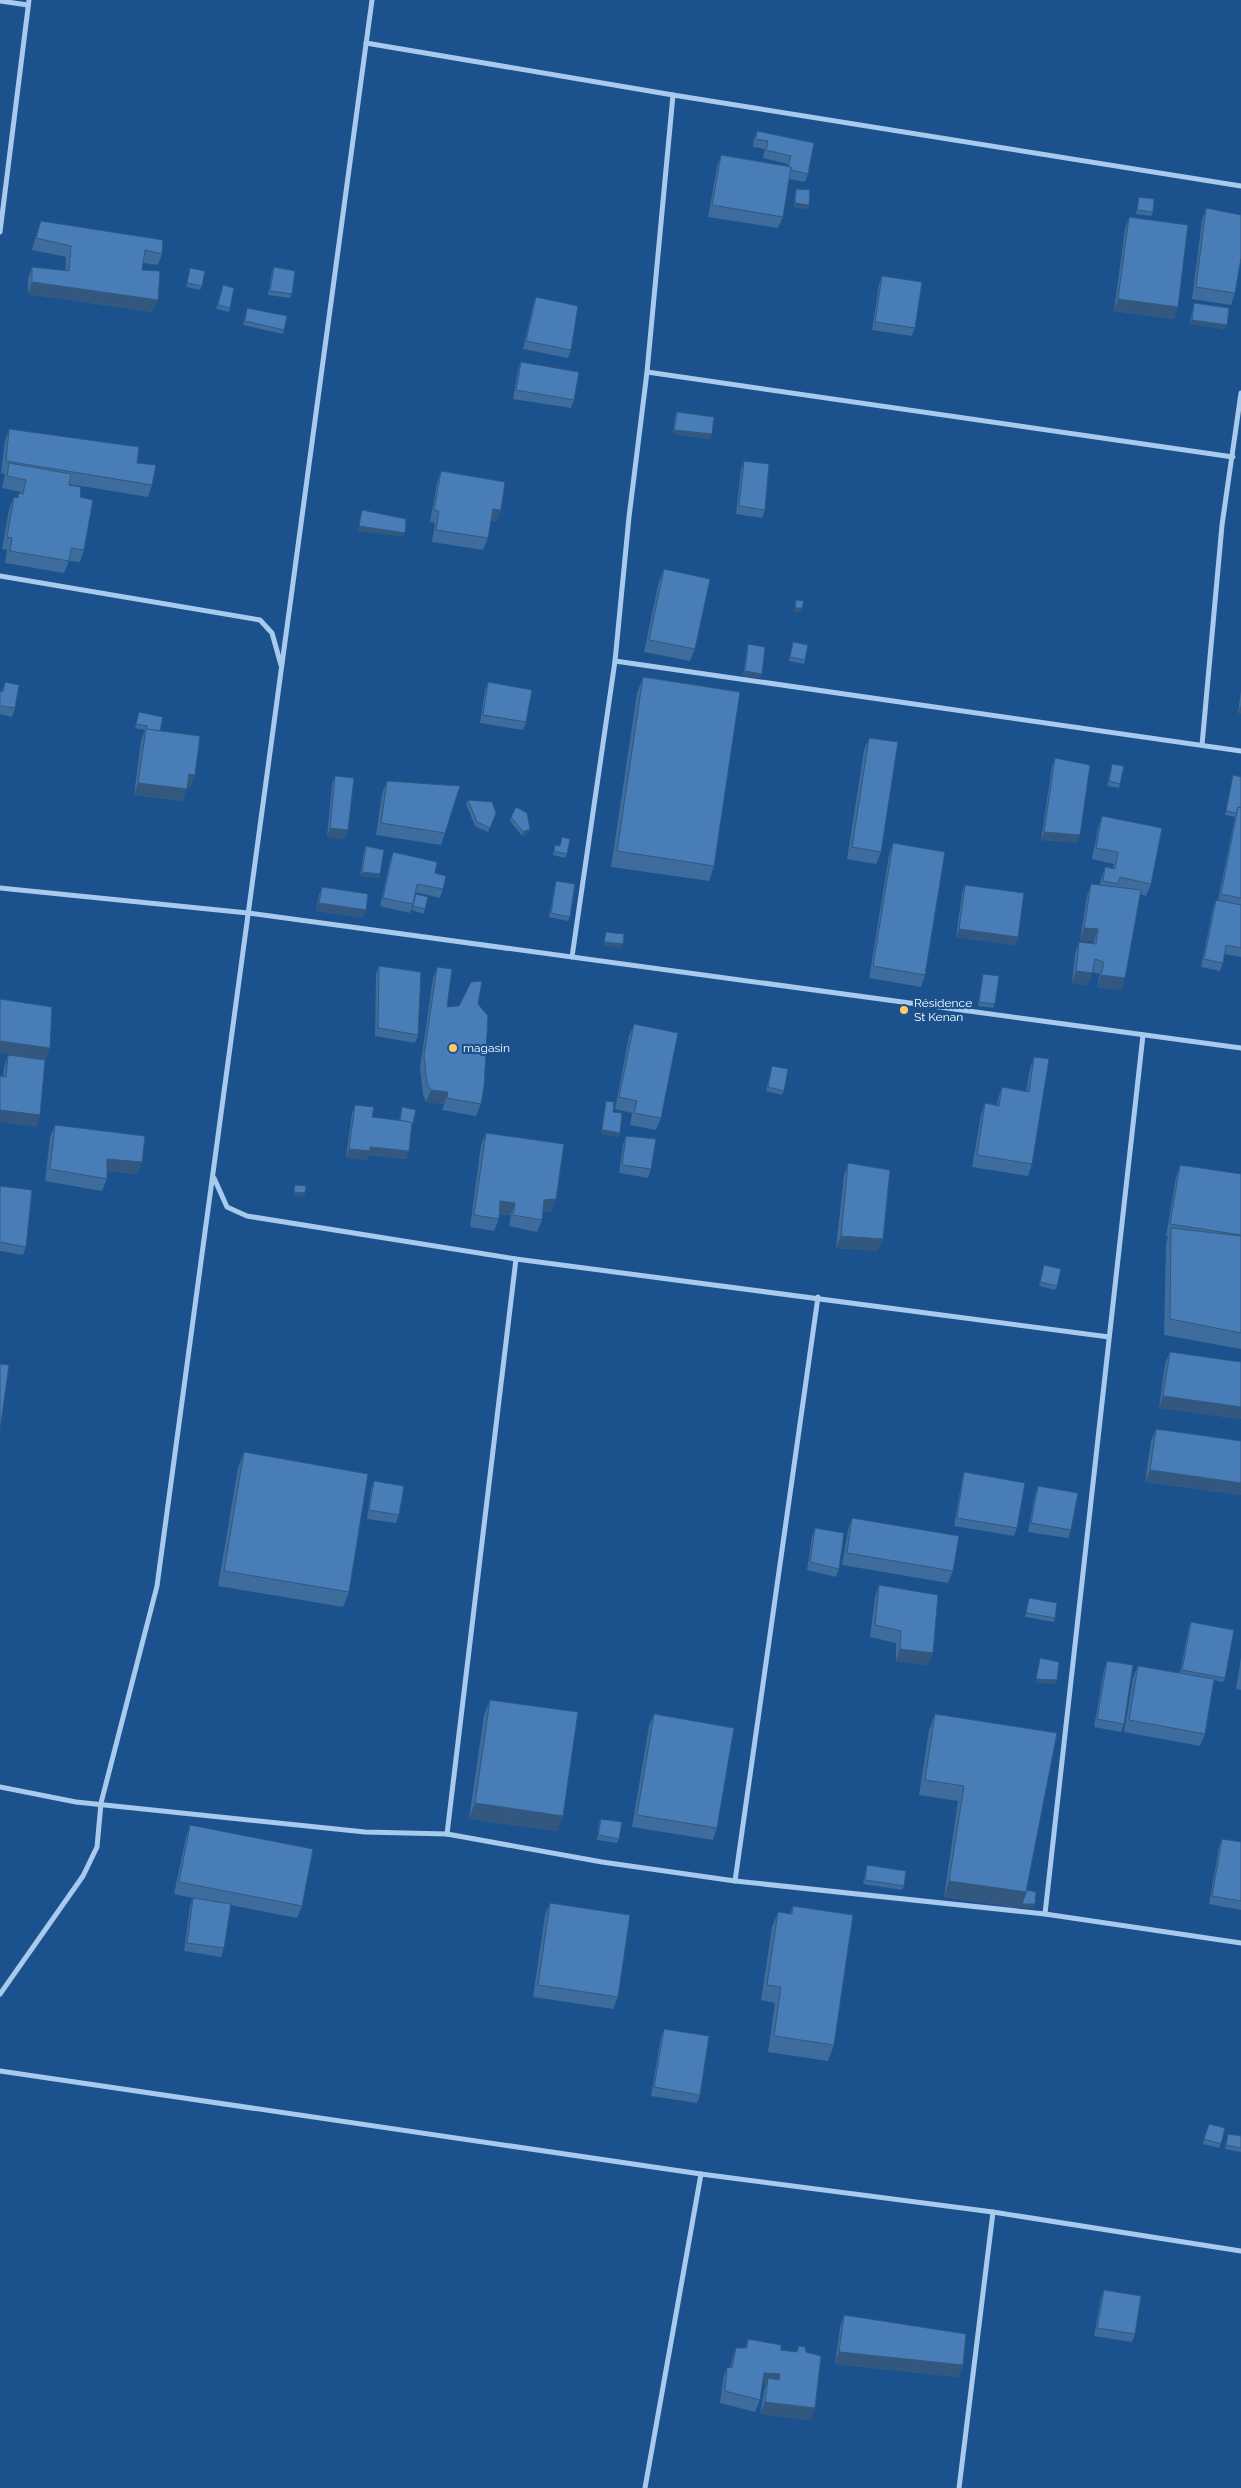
<svg xmlns="http://www.w3.org/2000/svg" width="1241" height="2488" font-family="Raleway,sans-serif">
	<rect width="100%" height="100%" fill="#1b518d"/>
	<g fill="none" stroke-linecap="round" stroke-linejoin="round">
		<!-- minor -->
		<g stroke="#a7caed" stroke-width="5">
			<polyline points="0,1 28,5"/>
			<polyline points="366,43 673,95 1241,186"/>
			<polyline points="0,232 29,0"/>
			<polyline points="647,372 1233,457"/>
			<polyline points="0,576 260,620 272,633 281,665"/>
			<polyline points="615,661 1241,751"/>
			<polyline points="1202,745 1222,525 1241,393"/>
			<polyline points="0,888 248,913 1241,1048"/>
			<polyline points="572,957 615,661 629,517 647,372 673,95"/>
			<polyline points="214,1178 227,1207 247,1216 516,1259 1109,1337"/>
			<polyline points="0,1787 76,1802 365,1832 447,1834 602,1862 735,1881 1045,1914 1241,1943"/>
			<polyline points="447,1834 516,1259"/>
			<polyline points="735,1881 818,1297"/>
			<polyline points="1045,1914 1143,1035"/>
			<polyline points="0,1994 83,1876 97,1847 101,1803 157,1586 372,0"/>
			<polyline points="0,2071 701,2174 993,2212 1241,2251"/>
			<polyline points="645,2488 701,2174"/>
			<polyline points="959,2488 993,2212"/>
		</g>
	</g>
	<!-- wall -->
	<g fill="#3e6c9d">
		<polygon points="757,131 814,143 808,174 805,182 789,179 783,217 778,228 708,217 717,167 721,155 787,167 788,164 763,158 765,149 753,147 754,139"/>
		<polygon points="796,189 809,205 808,209 794,207 795,193"/>
		<polygon points="1139,197 1153,212 1151,216 1136,214"/>
		<polygon points="1206,208 1235,293 1231,305 1192,299 1202,220"/>
		<polygon points="1129,217 1174,319 1114,311 1125,229"/>
		<polygon points="41,221 162,254 158,265 143,263 142,270 153,312 28,294 28,279 32,267 65,271 66,257 32,250 37,232"/>
		<polygon points="274,267 292,294 290,298 268,295 272,271"/>
		<polygon points="190,268 202,286 200,290 186,287"/>
		<polygon points="882,276 915,328 912,336 872,330 879,284"/>
		<polygon points="223,285 230,308 229,312 216,309"/>
		<polygon points="536,297 571,350 568,358 523,349 533,305"/>
		<polygon points="1194,303 1225,329 1190,324 1193,307"/>
		<polygon points="247,308 284,330 283,334 243,325"/>
		<polygon points="521,362 574,400 571,408 513,399 518,370"/>
		<polygon points="677,412 710,439 673,434 675,416"/>
		<polygon points="9,429 137,463 152,485 148,497 69,484 69,485 80,497 84,550 80,562 69,561 64,573 5,563 7,550 2,549 9,509 14,497 17,498 19,493 21,493 21,492 2,488 5,474 1,473 5,441"/>
		<polygon points="744,461 765,510 762,518 736,514 741,469"/>
		<polygon points="441,471 501,510 496,522 491,521 488,538 483,550 432,542 435,523 430,522 437,483"/>
		<polygon points="664,569 695,649 690,661 644,652 659,581"/>
		<polygon points="793,642 805,660 804,664 789,661"/>
		<polygon points="748,644 762,674 760,678 743,676 747,648"/>
		<polygon points="643,677 714,866 709,881 611,867 637,693"/>
		<polygon points="5,682 15,708 12,717 0,714 0,691 2,691"/>
		<polygon points="488,682 526,722 523,730 480,723 485,690"/>
		<polygon points="1241,691 1241,714 1238,713"/>
		<polygon points="139,712 160,731 191,787 187,786 183,801 134,795 141,741 145,730 135,728"/>
		<polygon points="869,738 881,852 876,864 847,859 864,750"/>
		<polygon points="1055,758 1077,843 1041,840 1052,766"/>
		<polygon points="1112,764 1120,784 1119,788 1107,786"/>
		<polygon points="1233,775 1241,777 1241,957 1225,954 1223,963 1220,971 1201,967 1213,908 1216,900 1218,900 1235,817 1225,815"/>
		<polygon points="335,776 345,839 327,836 332,784"/>
		<polygon points="387,781 445,833 441,845 376,835 382,793"/>
		<polygon points="468,800 496,813 488,832 475,826 466,804"/>
		<polygon points="1102,816 1151,884 1146,896 1140,894 1121,990 1097,987 1100,974 1092,972 1088,985 1072,983 1075,954 1079,942 1093,944 1094,941 1080,940 1087,896 1091,884 1100,885 1101,879 1105,867 1113,868 1114,864 1092,859 1098,828"/>
		<polygon points="511,817 530,829 529,833 522,836 510,821"/>
		<polygon points="562,837 567,854 565,858 553,855 555,845 560,846"/>
		<polygon points="893,843 925,975 921,987 869,978 889,855"/>
		<polygon points="366,846 379,878 360,876 364,850"/>
		<polygon points="393,852 435,873 443,889 440,898 415,892 413,904 410,913 380,906 390,861"/>
		<polygon points="556,881 570,917 568,921 549,917 555,885"/>
		<polygon points="965,885 1018,937 1015,945 956,937 962,893"/>
		<polygon points="322,887 366,910 363,918 316,911 319,895"/>
		<polygon points="416,894 425,909 423,914 412,910"/>
		<polygon points="379,966 418,1035 415,1043 375,1036 376,974"/>
		<polygon points="437,967 447,1007 478,1004 481,1104 476,1116 442,1110 444,1104 426,1102 423,1095 420,1068 433,978"/>
		<polygon points="983,974 995,1004 993,1008 978,1006 982,978"/>
		<polygon points="0,999 46,1060 45,1060 40,1115 36,1127 3,1076 4,1067 8,1055 37,1059 0,1053"/>
		<polygon points="634,1024 661,1118 656,1130 630,1125 632,1113 615,1109 629,1036"/>
		<polygon points="1034,1057 1032,1164 1028,1176 972,1167 981,1115 985,1103 997,1105 998,1099 1002,1087 1026,1091 1030,1069"/>
		<polygon points="772,1066 784,1091 782,1095 766,1091"/>
		<polygon points="606,1101 613,1112 620,1133 618,1137 601,1134 605,1105"/>
		<polygon points="355,1105 372,1117 399,1121 402,1107 413,1123 411,1127 409,1151 406,1159 368,1155 367,1160 346,1157 352,1113"/>
		<polygon points="55,1125 138,1174 107,1171 107,1179 102,1191 45,1181 50,1137"/>
		<polygon points="486,1133 552,1211 543,1212 542,1220 537,1232 509,1226 511,1215 499,1214 499,1219 494,1231 470,1227 481,1145"/>
		<polygon points="626,1136 651,1169 648,1178 619,1173 623,1144"/>
		<polygon points="848,1163 878,1251 836,1248 844,1175"/>
		<polygon points="1180,1165 1241,1174 1241,1349 1164,1335 1166,1244 1168,1237 1166,1236 1176,1177"/>
		<polygon points="0,1186 26,1247 23,1255 0,1251"/>
		<polygon points="1044,1265 1057,1286 1055,1290 1039,1286"/>
		<polygon points="1170,1352 1241,1362 1241,1419 1159,1408 1165,1364"/>
		<polygon points="1156,1429 1241,1441 1241,1495 1145,1482 1151,1441"/>
		<polygon points="244,1452 349,1592 343,1607 218,1586 238,1468"/>
		<polygon points="964,1472 1017,1528 1014,1536 954,1526 962,1480"/>
		<polygon points="374,1481 399,1515 396,1523 367,1519 371,1489"/>
		<polygon points="1038,1486 1071,1530 1068,1538 1028,1532 1035,1494"/>
		<polygon points="852,1518 953,1571 948,1583 842,1565 848,1530"/>
		<polygon points="815,1528 839,1569 836,1577 807,1570 812,1536"/>
		<polygon points="879,1585 933,1653 928,1665 896,1661 896,1643 870,1637 875,1597"/>
		<polygon points="1029,1598 1055,1618 1054,1622 1025,1617"/>
		<polygon points="1191,1622 1225,1678 1223,1682 1214,1680 1205,1734 1200,1746 1124,1732 1133,1678 1138,1666 1180,1673 1189,1626"/>
		<polygon points="1241,1657 1241,1690 1236,1689"/>
		<polygon points="1107,1661 1124,1724 1121,1732 1094,1727 1104,1669"/>
		<polygon points="490,1700 563,1816 557,1831 469,1819 484,1715"/>
		<polygon points="654,1714 717,1828 713,1840 632,1827 649,1726"/>
		<polygon points="935,1714 1035,1904 1033,1908 1021,1908 944,1897 958,1801 919,1795 929,1730"/>
		<polygon points="601,1819 619,1839 617,1843 597,1840 599,1823"/>
		<polygon points="190,1825 302,1906 297,1918 230,1905 224,1948 221,1957 184,1951 190,1906 193,1898 174,1894 186,1837"/>
		<polygon points="1222,1839 1241,1842 1241,1910 1209,1904 1219,1847"/>
		<polygon points="867,1865 904,1886 902,1890 863,1884"/>
		<polygon points="550,1903 618,1997 613,2009 533,1997 545,1915"/>
		<polygon points="793,1906 834,2045 828,2061 768,2052 775,2003 761,2000 772,1927 778,1912 790,1914"/>
		<polygon points="664,2029 700,2095 697,2103 651,2096 661,2037"/>
		<polygon points="1207,2129 1221,2144 1219,2148 1203,2144"/>
		<polygon points="1228,2134 1241,2136 1241,2152 1225,2149"/>
		<polygon points="1104,2290 1135,2334 1132,2342 1094,2336 1101,2298"/>
		<polygon points="844,2315 963,2365 958,2377 835,2364 840,2327"/>
		<polygon points="748,2339 781,2350 796,2352 799,2346 815,2408 810,2420 760,2414 764,2390 766,2385 762,2385 760,2400 755,2412 720,2403 723,2379 727,2367 730,2368 732,2360 736,2348 745,2348"/>
	</g>
	<!-- shaded-wall -->
	<g fill="#325880">
		<polygon points="795,203 809,205 808,209 794,207"/>
		<polygon points="32,282 158,300 153,312 28,294"/>
		<polygon points="1118,299 1178,307 1174,319 1114,311"/>
		<polygon points="1192,320 1227,325 1225,329 1190,324"/>
		<polygon points="674,430 712,434 710,439 673,434"/>
		<polygon points="493,509 501,510 496,522 488,521"/>
		<polygon points="359,526 405,533 403,537 357,531"/>
		<polygon points="795,608 802,608 801,612 793,612"/>
		<polygon points="745,671 762,674 760,678 743,676"/>
		<polygon points="1241,705 1241,714 1238,713"/>
		<polygon points="189,774 195,775 191,787 185,786"/>
		<polygon points="138,783 187,789 183,801 134,795"/>
		<polygon points="330,828 348,830 345,839 327,836"/>
		<polygon points="530,829 529,833 522,836 523,832"/>
		<polygon points="1044,832 1080,835 1077,843 1041,840"/>
		<polygon points="362,872 380,874 379,878 360,876"/>
		<polygon points="319,903 366,910 363,918 316,911"/>
		<polygon points="1084,928 1098,929 1094,941 1080,940"/>
		<polygon points="959,929 1018,937 1015,945 956,937"/>
		<polygon points="604,942 623,944 621,948 603,946"/>
		<polygon points="1076,971 1092,973 1088,985 1072,983"/>
		<polygon points="1101,975 1125,978 1121,990 1097,987"/>
		<polygon points="0,1041 50,1048 46,1060 0,1053"/>
		<polygon points="431,1090 448,1092 444,1104 426,1102"/>
		<polygon points="0,1110 40,1115 36,1127 0,1122"/>
		<polygon points="602,1130 620,1133 618,1137 601,1134"/>
		<polygon points="370,1147 409,1151 406,1159 368,1155 367,1160 346,1157 349,1149"/>
		<polygon points="107,1159 142,1162 138,1174 103,1171"/>
		<polygon points="294,1192 305,1193 304,1197 293,1196"/>
		<polygon points="556,1199 552,1211 540,1212 544,1200"/>
		<polygon points="500,1201 515,1203 511,1215 496,1213"/>
		<polygon points="841,1236 883,1239 878,1251 836,1248"/>
		<polygon points="1163,1396 1241,1407 1241,1419 1159,1408"/>
		<polygon points="1150,1470 1241,1483 1241,1495 1145,1482"/>
		<polygon points="900,1649 933,1653 928,1665 896,1661"/>
		<polygon points="1036,1679 1057,1680 1055,1684 1034,1683"/>
		<polygon points="475,1803 563,1816 557,1831 469,1819"/>
		<polygon points="949,1881 1026,1892 1035,1904 1033,1908 1021,1908 944,1897"/>
		<polygon points="839,2352 963,2365 958,2377 835,2364"/>
		<polygon points="764,2373 780,2374 776,2386 768,2378 766,2385 759,2385"/>
		<polygon points="765,2402 815,2408 810,2420 760,2414"/>
	</g>
	<!-- building -->
	<g fill="#487db7" stroke="#325880">
		<polygon points="757,131 814,143 808,174 791,170 791,167 788,167 791,156 766,150 768,141 756,139"/>
		<polygon points="721,155 791,167 783,217 712,205"/>
		<polygon points="796,189 810,190 809,205 795,203"/>
		<polygon points="1139,197 1154,199 1153,212 1137,210"/>
		<polygon points="1206,208 1241,215 1241,258 1235,293 1196,287"/>
		<polygon points="1129,217 1188,225 1178,307 1118,299"/>
		<polygon points="41,221 163,240 162,254 145,250 142,270 160,271 158,300 32,282 32,267 69,271 71,246 36,238"/>
		<polygon points="274,267 295,271 292,294 270,291"/>
		<polygon points="190,268 205,271 202,286 187,283"/>
		<polygon points="882,276 922,282 915,328 875,322"/>
		<polygon points="223,285 234,288 230,308 218,305"/>
		<polygon points="536,297 578,306 571,350 526,341"/>
		<polygon points="1194,303 1229,308 1227,325 1192,320"/>
		<polygon points="247,308 287,316 284,330 245,321"/>
		<polygon points="521,362 579,372 574,400 516,390"/>
		<polygon points="677,412 714,417 712,434 674,430"/>
		<polygon points="9,429 139,447 137,463 156,465 152,485 6,461"/>
		<polygon points="744,461 769,464 765,510 739,506"/>
		<polygon points="9,463 71,474 69,485 81,487 80,497 93,500 84,550 71,548 69,561 10,551 12,538 7,537 14,497 18,498 19,493 23,494 26,480 7,476"/>
		<polygon points="441,471 505,482 501,510 493,509 488,538 436,530 439,511 434,510"/>
		<polygon points="362,510 406,519 405,533 359,526"/>
		<polygon points="664,569 710,579 695,649 649,640"/>
		<polygon points="796,600 804,601 802,608 795,608"/>
		<polygon points="793,642 808,645 805,660 790,657"/>
		<polygon points="748,644 765,647 762,674 745,671"/>
		<polygon points="643,677 740,692 714,866 617,851"/>
		<polygon points="5,682 19,685 15,708 0,706 0,691 3,692"/>
		<polygon points="488,682 532,690 526,722 483,715"/>
		<polygon points="139,712 163,717 160,731 146,729 147,726 136,724"/>
		<polygon points="146,729 200,736 195,775 189,774 187,789 138,783"/>
		<polygon points="869,738 898,742 881,852 852,847"/>
		<polygon points="1055,758 1090,765 1080,835 1044,832"/>
		<polygon points="1112,764 1124,766 1120,784 1109,781"/>
		<polygon points="1233,775 1241,777 1241,808 1238,807 1236,813 1226,811"/>
		<polygon points="335,776 354,778 348,830 330,828"/>
		<polygon points="387,781 460,786 445,833 381,823"/>
		<polygon points="468,800 492,802 496,813 490,828 477,822"/>
		<polygon points="516,807 527,813 530,829 523,832 511,817"/>
		<polygon points="1238,807 1241,808 1241,898 1221,894"/>
		<polygon points="1102,816 1162,828 1151,884 1120,877 1118,884 1103,881 1105,867 1115,869 1118,852 1096,848"/>
		<polygon points="562,837 570,839 567,854 554,851 555,845 560,846"/>
		<polygon points="893,843 945,852 925,975 873,966"/>
		<polygon points="366,846 384,850 380,874 362,872"/>
		<polygon points="393,852 437,862 435,873 446,876 443,889 417,884 413,904 383,898"/>
		<polygon points="556,881 575,884 570,917 551,913"/>
		<polygon points="1091,884 1141,890 1125,978 1101,975 1104,962 1095,959 1092,973 1076,971 1079,942 1096,944 1098,929 1084,928"/>
		<polygon points="965,885 1024,893 1018,937 959,929"/>
		<polygon points="322,887 368,894 366,910 319,903"/>
		<polygon points="416,894 428,897 425,909 413,906"/>
		<polygon points="1216,900 1241,905 1241,948 1226,945 1223,963 1204,959"/>
		<polygon points="606,932 624,934 623,944 604,942"/>
		<polygon points="379,966 421,972 418,1035 378,1028"/>
		<polygon points="437,967 452,969 447,1007 459,1006 471,982 482,981 478,1004 488,1016 484,1087 481,1104 447,1098 448,1092 431,1090 427,1083 424,1056"/>
		<polygon points="983,974 999,976 995,1004 979,1002"/>
		<polygon points="0,999 52,1007 50,1048 0,1041"/>
		<polygon points="634,1024 678,1033 661,1118 634,1113 637,1101 619,1097"/>
		<polygon points="8,1055 45,1060 40,1115 0,1110 0,1076 6,1077"/>
		<polygon points="1034,1057 1049,1059 1032,1164 977,1155 985,1103 999,1106 1002,1087 1029,1092"/>
		<polygon points="772,1066 788,1069 784,1091 768,1087"/>
		<polygon points="606,1101 614,1102 613,1112 622,1113 620,1133 602,1130"/>
		<polygon points="355,1105 374,1107 372,1117 412,1122 409,1151 370,1147 370,1151 349,1149"/>
		<polygon points="402,1107 416,1110 413,1123 400,1120"/>
		<polygon points="55,1125 145,1136 142,1162 107,1159 107,1179 50,1169"/>
		<polygon points="486,1133 564,1144 556,1199 544,1200 542,1220 513,1215 515,1203 500,1201 499,1219 474,1215"/>
		<polygon points="626,1136 656,1139 651,1169 622,1165"/>
		<polygon points="848,1163 890,1170 883,1239 841,1236"/>
		<polygon points="1180,1165 1241,1174 1241,1235 1170,1224"/>
		<polygon points="295,1185 306,1186 305,1193 294,1192"/>
		<polygon points="0,1186 32,1190 26,1247 0,1242"/>
		<polygon points="1171,1228 1241,1236 1241,1333 1170,1319"/>
		<polygon points="1044,1265 1061,1269 1057,1286 1040,1282"/>
		<polygon points="1170,1352 1241,1362 1241,1407 1163,1396"/>
		<polygon points="0,1364 9,1365 0,1430"/>
		<polygon points="1156,1429 1241,1441 1241,1483 1150,1470"/>
		<polygon points="244,1452 368,1474 349,1592 224,1571"/>
		<polygon points="964,1472 1025,1483 1017,1528 957,1518"/>
		<polygon points="374,1481 404,1486 399,1515 369,1510"/>
		<polygon points="1038,1486 1078,1493 1071,1530 1031,1523"/>
		<polygon points="852,1518 959,1536 953,1571 847,1553"/>
		<polygon points="815,1528 844,1533 839,1569 810,1562"/>
		<polygon points="879,1585 938,1595 933,1653 900,1649 901,1631 875,1625"/>
		<polygon points="1029,1598 1057,1603 1055,1618 1026,1613"/>
		<polygon points="1191,1622 1234,1630 1225,1678 1182,1670"/>
		<polygon points="1040,1658 1059,1662 1057,1680 1036,1679"/>
		<polygon points="1107,1661 1133,1665 1124,1724 1097,1719"/>
		<polygon points="1138,1666 1214,1679 1205,1734 1129,1720"/>
		<polygon points="490,1700 578,1712 563,1816 475,1803"/>
		<polygon points="654,1714 734,1728 717,1828 637,1815"/>
		<polygon points="935,1714 1057,1733 1026,1892 949,1881 964,1786 925,1780"/>
		<polygon points="601,1819 622,1822 619,1839 598,1835"/>
		<polygon points="190,1825 313,1849 302,1906 179,1882"/>
		<polygon points="1222,1839 1241,1842 1241,1901 1212,1896"/>
		<polygon points="867,1865 906,1871 904,1886 865,1880"/>
		<polygon points="1027,1890 1036,1892 1035,1904 1022,1904"/>
		<polygon points="193,1898 231,1904 224,1948 187,1943"/>
		<polygon points="550,1903 630,1915 618,1997 538,1985"/>
		<polygon points="793,1906 853,1915 834,2045 774,2036 781,1987 767,1985 778,1912 792,1914"/>
		<polygon points="664,2029 709,2036 700,2095 654,2087"/>
		<polygon points="1209,2124 1225,2128 1221,2144 1204,2139"/>
		<polygon points="1228,2134 1241,2136 1241,2148 1226,2145"/>
		<polygon points="1104,2290 1141,2296 1135,2334 1097,2328"/>
		<polygon points="844,2315 966,2334 963,2365 839,2352"/>
		<polygon points="748,2339 781,2345 781,2350 797,2352 799,2346 805,2347 806,2352 821,2356 815,2408 765,2402 768,2378 779,2380 780,2374 764,2373 760,2400 725,2391 727,2367 732,2368 736,2348 747,2348"/>
	</g>
	<!-- markers -->
	<g fill="#ffcc64" stroke="#1b518d" stroke-width="2">
		<circle cx="904" cy="1010" r="5"/>
		<circle cx="453" cy="1048" r="5"/>
	</g>
	<g text-anchor="middle" stroke-width="4.5" stroke-linejoin="round" paint-order="stroke">
		<!-- poi labels -->
		<g font-size="12" fill="#fff" stroke="#1b518d" text-anchor="start">
			<text x="914" y="1007">Résidence<tspan x="914" dy="14">St Kenan</tspan></text>
			<text x="463" y="1052">magasin</text>
		</g>
	</g>
</svg>
